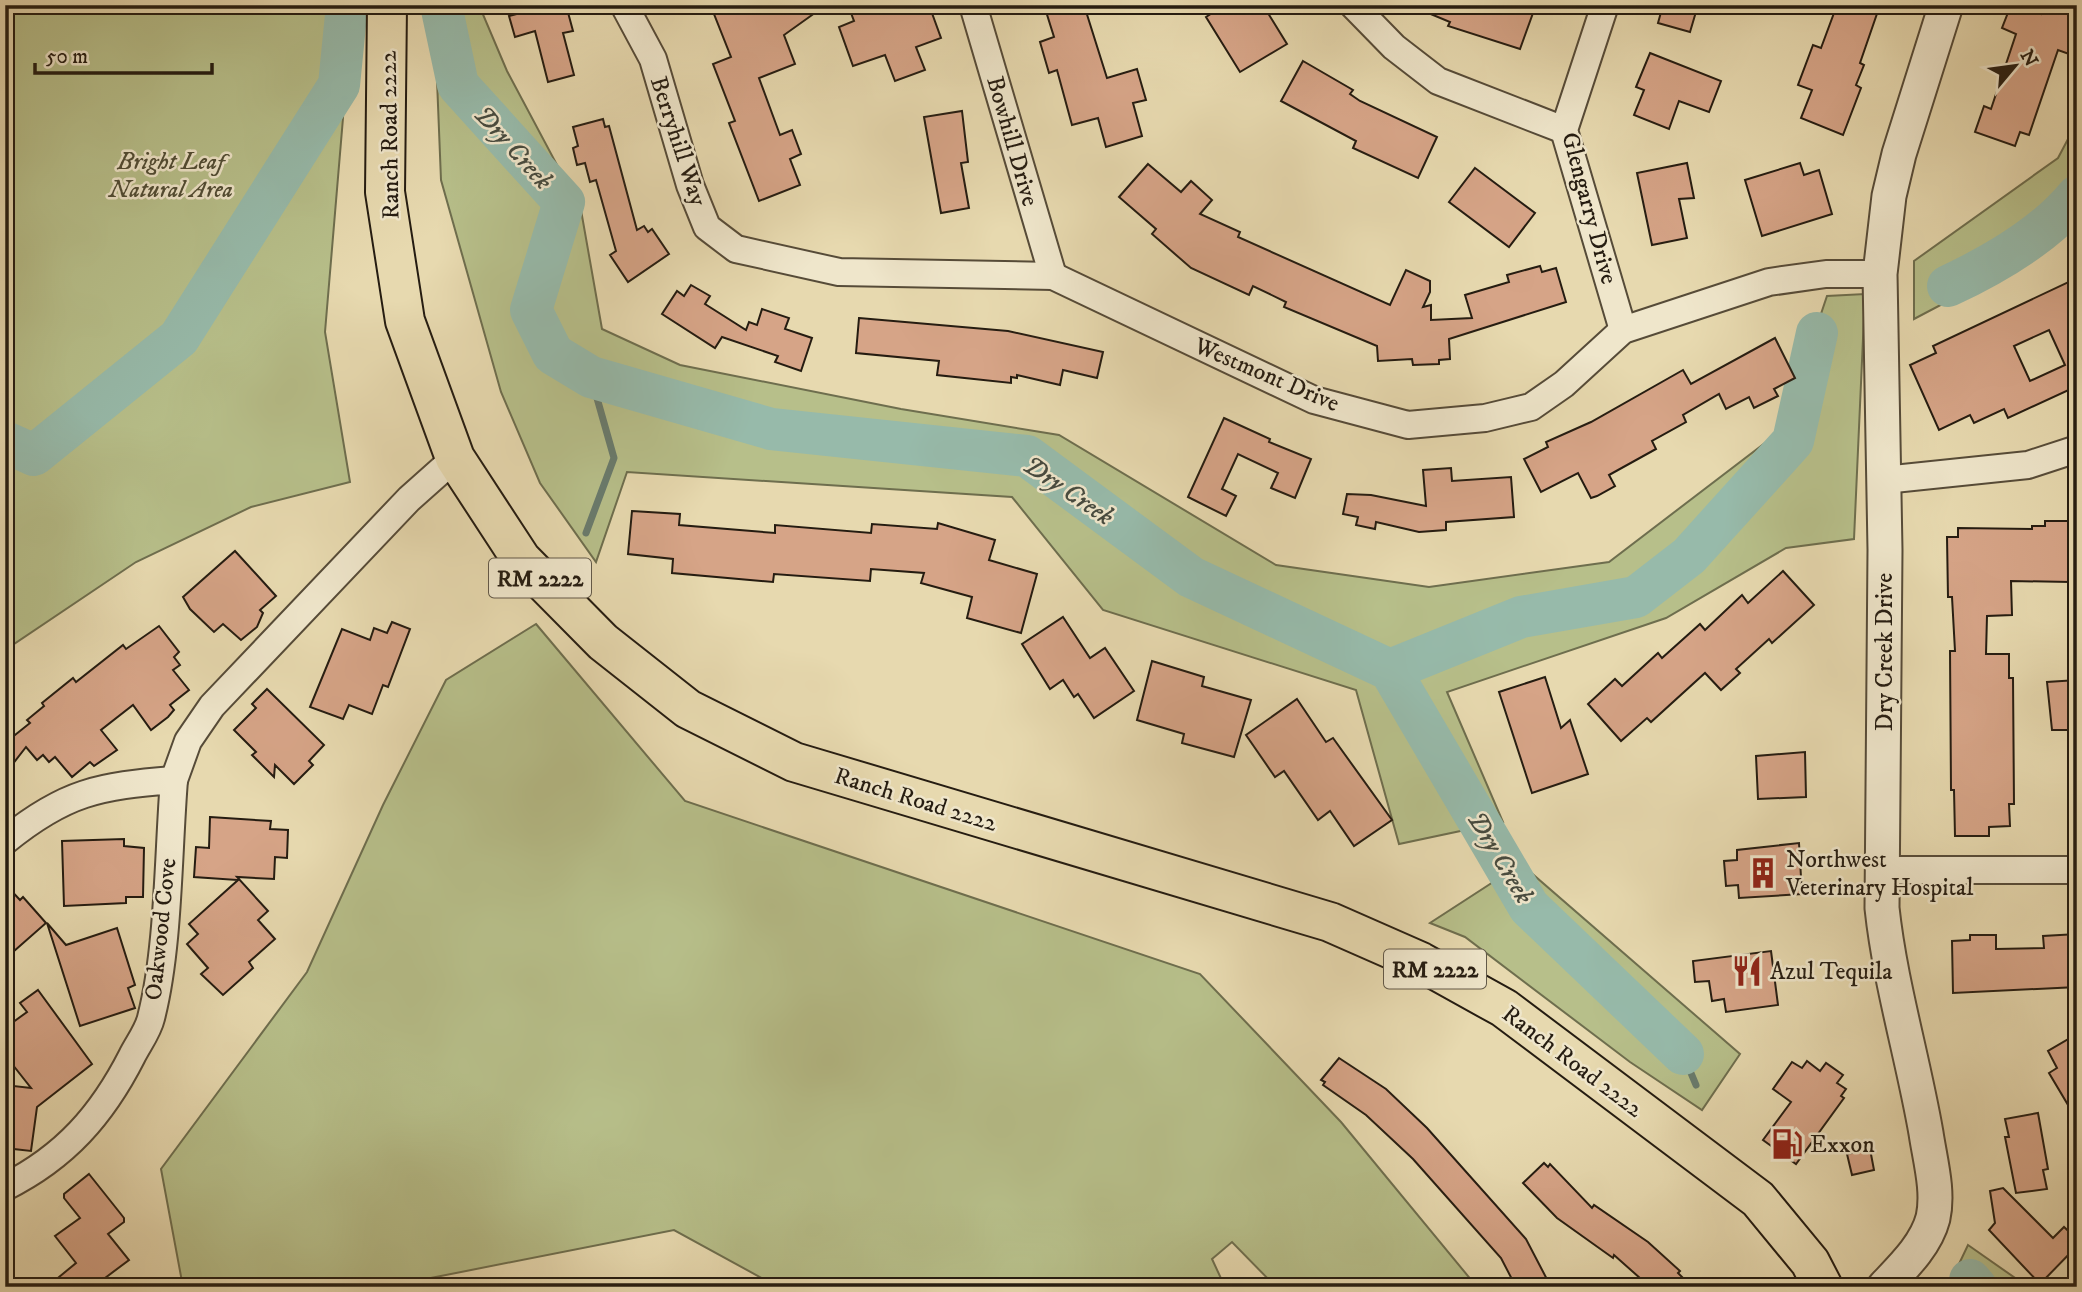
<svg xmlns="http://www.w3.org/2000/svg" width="2082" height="1292" font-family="'IM FELL DW Pica',serif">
	<rect width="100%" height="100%" fill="#e7d9af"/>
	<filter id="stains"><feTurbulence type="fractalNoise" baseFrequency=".00286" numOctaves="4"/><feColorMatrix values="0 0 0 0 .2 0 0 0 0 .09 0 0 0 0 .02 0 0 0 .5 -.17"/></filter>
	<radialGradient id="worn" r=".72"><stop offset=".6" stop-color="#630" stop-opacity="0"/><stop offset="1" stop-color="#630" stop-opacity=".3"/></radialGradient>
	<!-- green -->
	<g fill="#b7bf8a" stroke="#6e6e4e" stroke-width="2">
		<polygon points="5,5 347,5 343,118 325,332 350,482 251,507 136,562 5,650"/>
		<polygon points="434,5 479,5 507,71 581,210 602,329 680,365 901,409 1059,435 1276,565 1429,587 1609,562 1782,430 1827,296 1865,294 1854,539 1786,548 1666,618 1447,692 1503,822 1399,844 1356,690 1103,610 1012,497 627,472 596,562 540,483 501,392 441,180"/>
		<polygon points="2077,122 2077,224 2030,258 1914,319 1914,261 2058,158"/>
		<polygon points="536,624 685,801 1200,974 1341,1122 1477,1287 1276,1287 1232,1242 1212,1259 1225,1287 778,1287 674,1230 385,1287 183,1287 161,1169 307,972 383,805 446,680"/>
		<polygon points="1521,864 1740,1054 1702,1110 1630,1062 1465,937 1430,923"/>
		<polygon points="1968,1245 2028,1287 1948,1287"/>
	</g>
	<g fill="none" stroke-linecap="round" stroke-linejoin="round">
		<!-- stream -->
		<g stroke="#697b6d" stroke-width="7">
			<polyline points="586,533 614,458 591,377"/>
			<polyline points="1683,1054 1696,1085"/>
		</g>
		<!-- river -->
		<g stroke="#97baaa" stroke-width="42">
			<polyline points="441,5 458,85 564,202 531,310 553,354 591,377 771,429 1027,456 1191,577 1390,670 1529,907 1683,1054"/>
			<path d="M 1948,286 C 1993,265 2045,235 2077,196"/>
			<polyline points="5,442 34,455 179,338 339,85 347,5"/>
			<polyline points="1390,670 1521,617 1636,597 1689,556 1793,441 1817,333"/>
			<polyline points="1970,1280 1976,1287"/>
		</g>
	</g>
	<!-- building -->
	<g fill="#d6a487" stroke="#251c11" stroke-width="2" fill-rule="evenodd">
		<polygon points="551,5 566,5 573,31 563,33 574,75 548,82 535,31 515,37 509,16"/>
		<polygon points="737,5 826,5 784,35 795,64 759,78 780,135 792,130 801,154 790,159 800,185 759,201 729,123 735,121 713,64 731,57 714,14"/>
		<polygon points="873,5 929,5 941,38 916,47 925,70 895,81 885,55 853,66 839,27 854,21 851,13"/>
		<polygon points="1044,5 1084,5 1107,78 1137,69 1146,100 1133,103 1142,136 1106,147 1098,118 1072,125 1057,70 1049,73 1040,42 1054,37"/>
		<polygon points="1225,5 1245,5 1250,13 1263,5 1287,44 1240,72 1206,17"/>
		<polygon points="1409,5 1513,5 1533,13 1520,49 1448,26 1450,22"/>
		<polygon points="1663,5 1698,5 1690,32 1658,23"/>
		<polygon points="1837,5 1880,5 1860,63 1864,65 1856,85 1861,88 1843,135 1801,118 1812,90 1798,85 1813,45 1821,48"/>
		<polygon points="2011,5 2041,14 2044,5 2077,5 2077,35 2069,54 2058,50 2029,135 2020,132 2015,146 1975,132 1984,106 1991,109 2016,34 2002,28"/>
		<polygon points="1650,53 1721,81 1709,112 1679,101 1669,129 1634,115 1644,90 1636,87"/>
		<polygon points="1303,61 1353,90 1350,94 1360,101 1437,137 1418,178 1353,148 1356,141 1281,101"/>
		<polygon points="962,111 968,162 961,163 969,208 941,213 924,117"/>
		<polygon points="603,119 605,127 609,126 637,230 644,226 648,232 652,229 669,254 628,282 610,255 616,251 596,180 590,182 585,163 577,165 573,148 578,146 573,127"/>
		<polygon points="1687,163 1694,198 1679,199 1687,238 1652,245 1637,173"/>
		<polygon points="1800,163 1804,175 1819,170 1832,214 1762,236 1745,180"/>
		<polygon points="1148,164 1181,192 1191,181 1212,200 1200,214 1240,232 1238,237 1390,305 1406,270 1430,281 1430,292 1423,307 1431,305 1431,320 1472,318 1465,295 1509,282 1507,275 1540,266 1542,272 1556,268 1566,302 1449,339 1450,359 1439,360 1439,364 1413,365 1412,359 1378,361 1377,346 1284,307 1286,302 1253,286 1249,295 1191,268 1152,234 1156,229 1119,197"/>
		<polygon points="1475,168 1535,213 1509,247 1449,202"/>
		<path d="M 2077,278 L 2077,390 L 2075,387 L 2008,418 L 2004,409 L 1974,423 L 1970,415 L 1939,430 L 1910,365 L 1936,353 L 1933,346 ZM 2049,330 L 2065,365 L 2030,381 L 2014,346 Z"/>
		<polygon points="691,285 710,296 705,304 746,330 749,322 757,325 762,309 789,318 785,329 812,338 801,371 775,362 778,356 722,337 715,348 662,314 677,291 684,296"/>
		<polygon points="859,318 1008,331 1103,352 1097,378 1063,370 1060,385 1017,375 1017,378 1011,377 1011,383 937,375 939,361 856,353"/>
		<polygon points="1775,338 1795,378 1774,389 1778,396 1754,408 1749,397 1726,409 1719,394 1683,415 1686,422 1652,441 1656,449 1609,475 1615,486 1597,496 1591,498 1578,473 1541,492 1524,459 1548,447 1546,442 1591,422 1683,370 1691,384"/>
		<polygon points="1224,418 1270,439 1269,442 1311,459 1295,498 1271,488 1278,473 1238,454 1222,489 1236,496 1226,516 1188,497"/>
		<polygon points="1451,468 1452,481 1511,477 1514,517 1446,522 1446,530 1419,532 1376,522 1375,529 1356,525 1358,517 1343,514 1347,494 1371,495 1426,506 1423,470"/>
		<polygon points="632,511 680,514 679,525 775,533 775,525 871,533 872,524 937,529 938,523 995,540 989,560 1037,574 1021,633 967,618 972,597 921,583 924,573 871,569 870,581 774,574 773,582 672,573 673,559 628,554"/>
		<polygon points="2045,521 2074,521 2070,582 2011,581 2012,615 1987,616 1986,654 2009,654 2009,678 2013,678 2014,804 2009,804 2010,826 1989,827 1989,836 1955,836 1954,790 1951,790 1950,651 1955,651 1952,597 1948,597 1947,537 1958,537 1958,528 2032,529 2032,526 2045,526"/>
		<polygon points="235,551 276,596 260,610 263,613 257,627 241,640 223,624 214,632 190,609 183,597"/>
		<polygon points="1783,571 1814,605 1772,643 1769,639 1736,669 1740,673 1721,690 1705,673 1651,722 1647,718 1621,741 1588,704 1615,679 1622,686 1658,653 1662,658 1700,624 1705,630 1742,595 1748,603"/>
		<polygon points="1063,617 1090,658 1105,648 1134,691 1094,718 1078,694 1074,697 1063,680 1050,689 1022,644"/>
		<polygon points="392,622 410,629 388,687 383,685 372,714 349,705 343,719 310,707 342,629 370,640 374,628 387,633"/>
		<polygon points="159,626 179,652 174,657 180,665 173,670 189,690 170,705 174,710 168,717 151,730 133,705 101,730 117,750 94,766 90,762 72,777 55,757 49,762 43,755 37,760 26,747 5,774 5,743 30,723 27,720 44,706 42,703 73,678 76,682 123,645 126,649"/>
		<polygon points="1152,661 1204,677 1202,686 1251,700 1234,757 1182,743 1184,734 1137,720"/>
		<polygon points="1545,677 1561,728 1570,720 1588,774 1532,793 1499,692"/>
		<polygon points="2077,680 2077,730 2052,730 2047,682"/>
		<polygon points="267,689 324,745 309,761 313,765 294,784 275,765 274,777 252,755 256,752 234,730 256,708 252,704"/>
		<polygon points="1297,699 1326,742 1333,738 1392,820 1354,846 1330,811 1318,820 1284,771 1275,777 1246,735"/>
		<polygon points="1805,752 1806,797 1758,799 1756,756"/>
		<polygon points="210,817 271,821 270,829 288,830 287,858 275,857 274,879 237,877 268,911 258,920 275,939 249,962 253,968 223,995 201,974 208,968 187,944 198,934 189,924 238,880 194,877 196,847 209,848"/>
		<polygon points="124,839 124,846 144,848 143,897 126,897 126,903 64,906 62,841"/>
		<polygon points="1799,843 1802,894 1739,898 1738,885 1726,886 1724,861 1737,860 1737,850"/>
		<polygon points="5,884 20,900 23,897 46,923 5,959"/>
		<polygon points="47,923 66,945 117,928 135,985 128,988 135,1008 80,1026"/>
		<polygon points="2077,934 2077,987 1953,993 1952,941 1970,940 1970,935 1996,935 1996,949 2044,948 2043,936"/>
		<polygon points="1771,951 1778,1005 1726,1012 1724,999 1712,1001 1709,981 1695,982 1693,961"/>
		<polygon points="38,990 92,1064 37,1107 31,1151 5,1148 5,1085 31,1088 5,1055 5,1028 27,1012 20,1003"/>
		<polygon points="2077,1034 2077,1120 2049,1073 2057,1068 2048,1051"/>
		<polygon points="1339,1058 1386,1089 1427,1128 1526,1239 1551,1287 1516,1287 1501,1258 1413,1159 1366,1115 1323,1085 1325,1082 1321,1080"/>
		<polygon points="1807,1061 1820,1071 1826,1063 1843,1075 1837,1083 1846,1089 1841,1096 1844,1098 1796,1164 1763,1140 1791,1102 1773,1089 1792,1062 1802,1068"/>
		<polygon points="2038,1113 2048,1169 2043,1170 2047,1189 2016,1193 2005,1137 2009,1137 2005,1119"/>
		<polygon points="1870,1149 1874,1170 1852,1175 1847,1154"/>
		<polygon points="1544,1163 1548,1167 1550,1164 1592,1208 1594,1205 1648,1242 1680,1271 1678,1273 1692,1287 1650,1287 1614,1255 1613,1258 1557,1218 1523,1183"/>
		<polygon points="89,1174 124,1218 124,1222 108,1234 129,1260 97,1284 94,1280 85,1287 47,1287 76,1263 55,1236 80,1218 64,1198 64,1194"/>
		<polygon points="2003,1188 2053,1238 2064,1227 2077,1239 2077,1246 2040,1284 1989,1230 1995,1223 1990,1191"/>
	</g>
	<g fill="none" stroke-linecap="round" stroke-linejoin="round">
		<defs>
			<g id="minor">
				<polyline points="624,5 653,59 690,185 707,227 736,249 839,272 1053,276 1314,400 1408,425 1485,418 1531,407 1564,384 1623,330 1769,282 1826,274 1880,274"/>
				<polyline points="973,5 1053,276"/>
				<polyline points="1353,5 1394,47 1438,81 1564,130"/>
				<polyline points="1605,5 1564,130 1623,330"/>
				<polyline points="1884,480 2028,465 2077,449"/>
				<polyline points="174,780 188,741 212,706 409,499 455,458"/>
				<path d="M 5,841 C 65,792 99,786 174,780 C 168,854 169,948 151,1018 C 148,1031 138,1044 132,1056 C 102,1115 65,1157 5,1187"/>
				<polyline points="1882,870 2077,870"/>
			</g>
			<path id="tertiary" d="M 1884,1287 C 1903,1267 1926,1245 1933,1218 C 1939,1191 1930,1160 1926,1133 C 1913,1058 1890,983 1882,908 L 1885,550 L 1880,274 L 1889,196 L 1899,154 L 1946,5"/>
			<polyline id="primary" points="387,5 385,192 405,321 455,458 521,559 603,642 688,709 794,762 1330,922 1421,962 1504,1008 1758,1199 1810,1262 1823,1287"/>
		</defs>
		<!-- minor casing -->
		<use href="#minor" stroke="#564b38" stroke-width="30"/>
		<!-- tertiary casing -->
		<use href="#tertiary" stroke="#564b38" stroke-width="37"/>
		<!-- primary casing -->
		<use href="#primary" stroke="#251c11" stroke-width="42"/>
		<!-- minor -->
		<use href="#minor" stroke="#efe6cb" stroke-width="26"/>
		<!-- tertiary -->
		<use href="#tertiary" stroke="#efe6cb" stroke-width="33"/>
		<!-- primary -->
		<use href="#primary" stroke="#e7d9af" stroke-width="38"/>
	</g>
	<!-- icons -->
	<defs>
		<symbol id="building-bare" viewBox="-9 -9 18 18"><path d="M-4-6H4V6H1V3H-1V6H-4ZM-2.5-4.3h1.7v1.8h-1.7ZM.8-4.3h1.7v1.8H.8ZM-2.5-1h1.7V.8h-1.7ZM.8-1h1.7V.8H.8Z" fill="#8f2418" stroke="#efe6cb" stroke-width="2.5" paint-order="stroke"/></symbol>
		<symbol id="restaurant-bare" viewBox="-9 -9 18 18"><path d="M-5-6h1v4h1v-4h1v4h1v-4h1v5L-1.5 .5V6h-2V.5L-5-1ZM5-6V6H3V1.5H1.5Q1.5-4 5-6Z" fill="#8f2418" stroke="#efe6cb" stroke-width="2.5" paint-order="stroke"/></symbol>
		<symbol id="fuel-bare" viewBox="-9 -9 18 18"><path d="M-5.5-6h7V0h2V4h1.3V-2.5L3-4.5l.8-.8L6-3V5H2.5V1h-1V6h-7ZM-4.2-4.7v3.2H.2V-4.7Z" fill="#8f2418" stroke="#efe6cb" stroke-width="2.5" paint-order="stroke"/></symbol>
	</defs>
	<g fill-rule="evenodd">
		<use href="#building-bare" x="1741" y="851" width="44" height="44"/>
		<use href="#restaurant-bare" x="1725" y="949" width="44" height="44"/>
		<use href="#fuel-bare" x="1765" y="1122" width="44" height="44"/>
	</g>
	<g text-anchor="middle" stroke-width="5" stroke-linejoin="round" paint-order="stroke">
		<!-- shield labels -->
		<g fill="#efe6cb" stroke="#625949" stroke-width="2">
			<rect x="489" y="558.5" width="102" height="39" rx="5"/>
			<rect x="1384" y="949.5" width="102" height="39" rx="5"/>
		</g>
		<g font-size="23" font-weight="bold" fill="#251c11">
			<text x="540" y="586">RM 2222</text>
			<text x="1435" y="977">RM 2222</text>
		</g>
		<!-- street labels -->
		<g font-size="24" fill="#251c11" stroke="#efe6cb">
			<text transform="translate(389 135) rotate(-91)" y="8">Ranch Road 2222</text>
			<text transform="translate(679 141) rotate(72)" y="8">Berryhill Way</text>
			<text transform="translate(1013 141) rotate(74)" y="8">Bowhill Drive</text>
			<text transform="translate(1590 208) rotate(75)" y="8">Glengarry Drive</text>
			<text transform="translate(1267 374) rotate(23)" y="8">Westmont Drive</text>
			<text transform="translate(1884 652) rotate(-90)" y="8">Dry Creek Drive</text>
			<text transform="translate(916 799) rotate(17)" y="8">Ranch Road 2222</text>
			<text transform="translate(160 929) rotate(-84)" y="8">Oakwood Cove</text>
			<text transform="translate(1573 1061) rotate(37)" y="8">Ranch Road 2222</text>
		</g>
		<!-- park labels -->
		<g font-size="24" font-style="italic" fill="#514d35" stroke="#efe6cb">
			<text x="171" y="169">Bright Leaf<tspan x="171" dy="28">Natural Area</tspan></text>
		</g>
		<!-- poi labels -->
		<g font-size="24" fill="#251c11" stroke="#efe6cb" text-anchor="start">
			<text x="1786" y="867">Northwest<tspan x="1786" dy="28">Veterinary Hospital</tspan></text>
			<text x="1770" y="979">Azul Tequila</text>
			<text x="1810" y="1152">Exxon</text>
		</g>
		<!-- water labels -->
		<g font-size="26" font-style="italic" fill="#474b3f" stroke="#efe6cb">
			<text transform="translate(514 147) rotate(48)" y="9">Dry Creek</text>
			<text transform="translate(1069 490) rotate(34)" y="9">Dry Creek</text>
			<text transform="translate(1501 857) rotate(59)" y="9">Dry Creek</text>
		</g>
	</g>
	<!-- margin -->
	<rect width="2082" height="1292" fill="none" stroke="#e7d9af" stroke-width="28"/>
	<rect x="7" y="7" width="2068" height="1278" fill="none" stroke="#251c11" stroke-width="3.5"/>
	<rect x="14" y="14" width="2054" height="1264" fill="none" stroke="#251c11" stroke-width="2"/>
	<!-- north arrow -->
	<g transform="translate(2015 66) rotate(61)" stroke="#efe6cb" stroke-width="5" paint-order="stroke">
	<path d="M0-5L12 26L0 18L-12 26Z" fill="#251c11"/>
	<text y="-10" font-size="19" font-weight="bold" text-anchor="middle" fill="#251c11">N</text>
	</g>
	<!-- scale -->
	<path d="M35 63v10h177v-10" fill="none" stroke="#251c11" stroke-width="3.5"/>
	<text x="46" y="63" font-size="21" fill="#251c11" stroke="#efe6cb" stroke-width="5" paint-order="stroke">50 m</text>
	<rect width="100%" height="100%" filter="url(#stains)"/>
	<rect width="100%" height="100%" fill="url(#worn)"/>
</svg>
